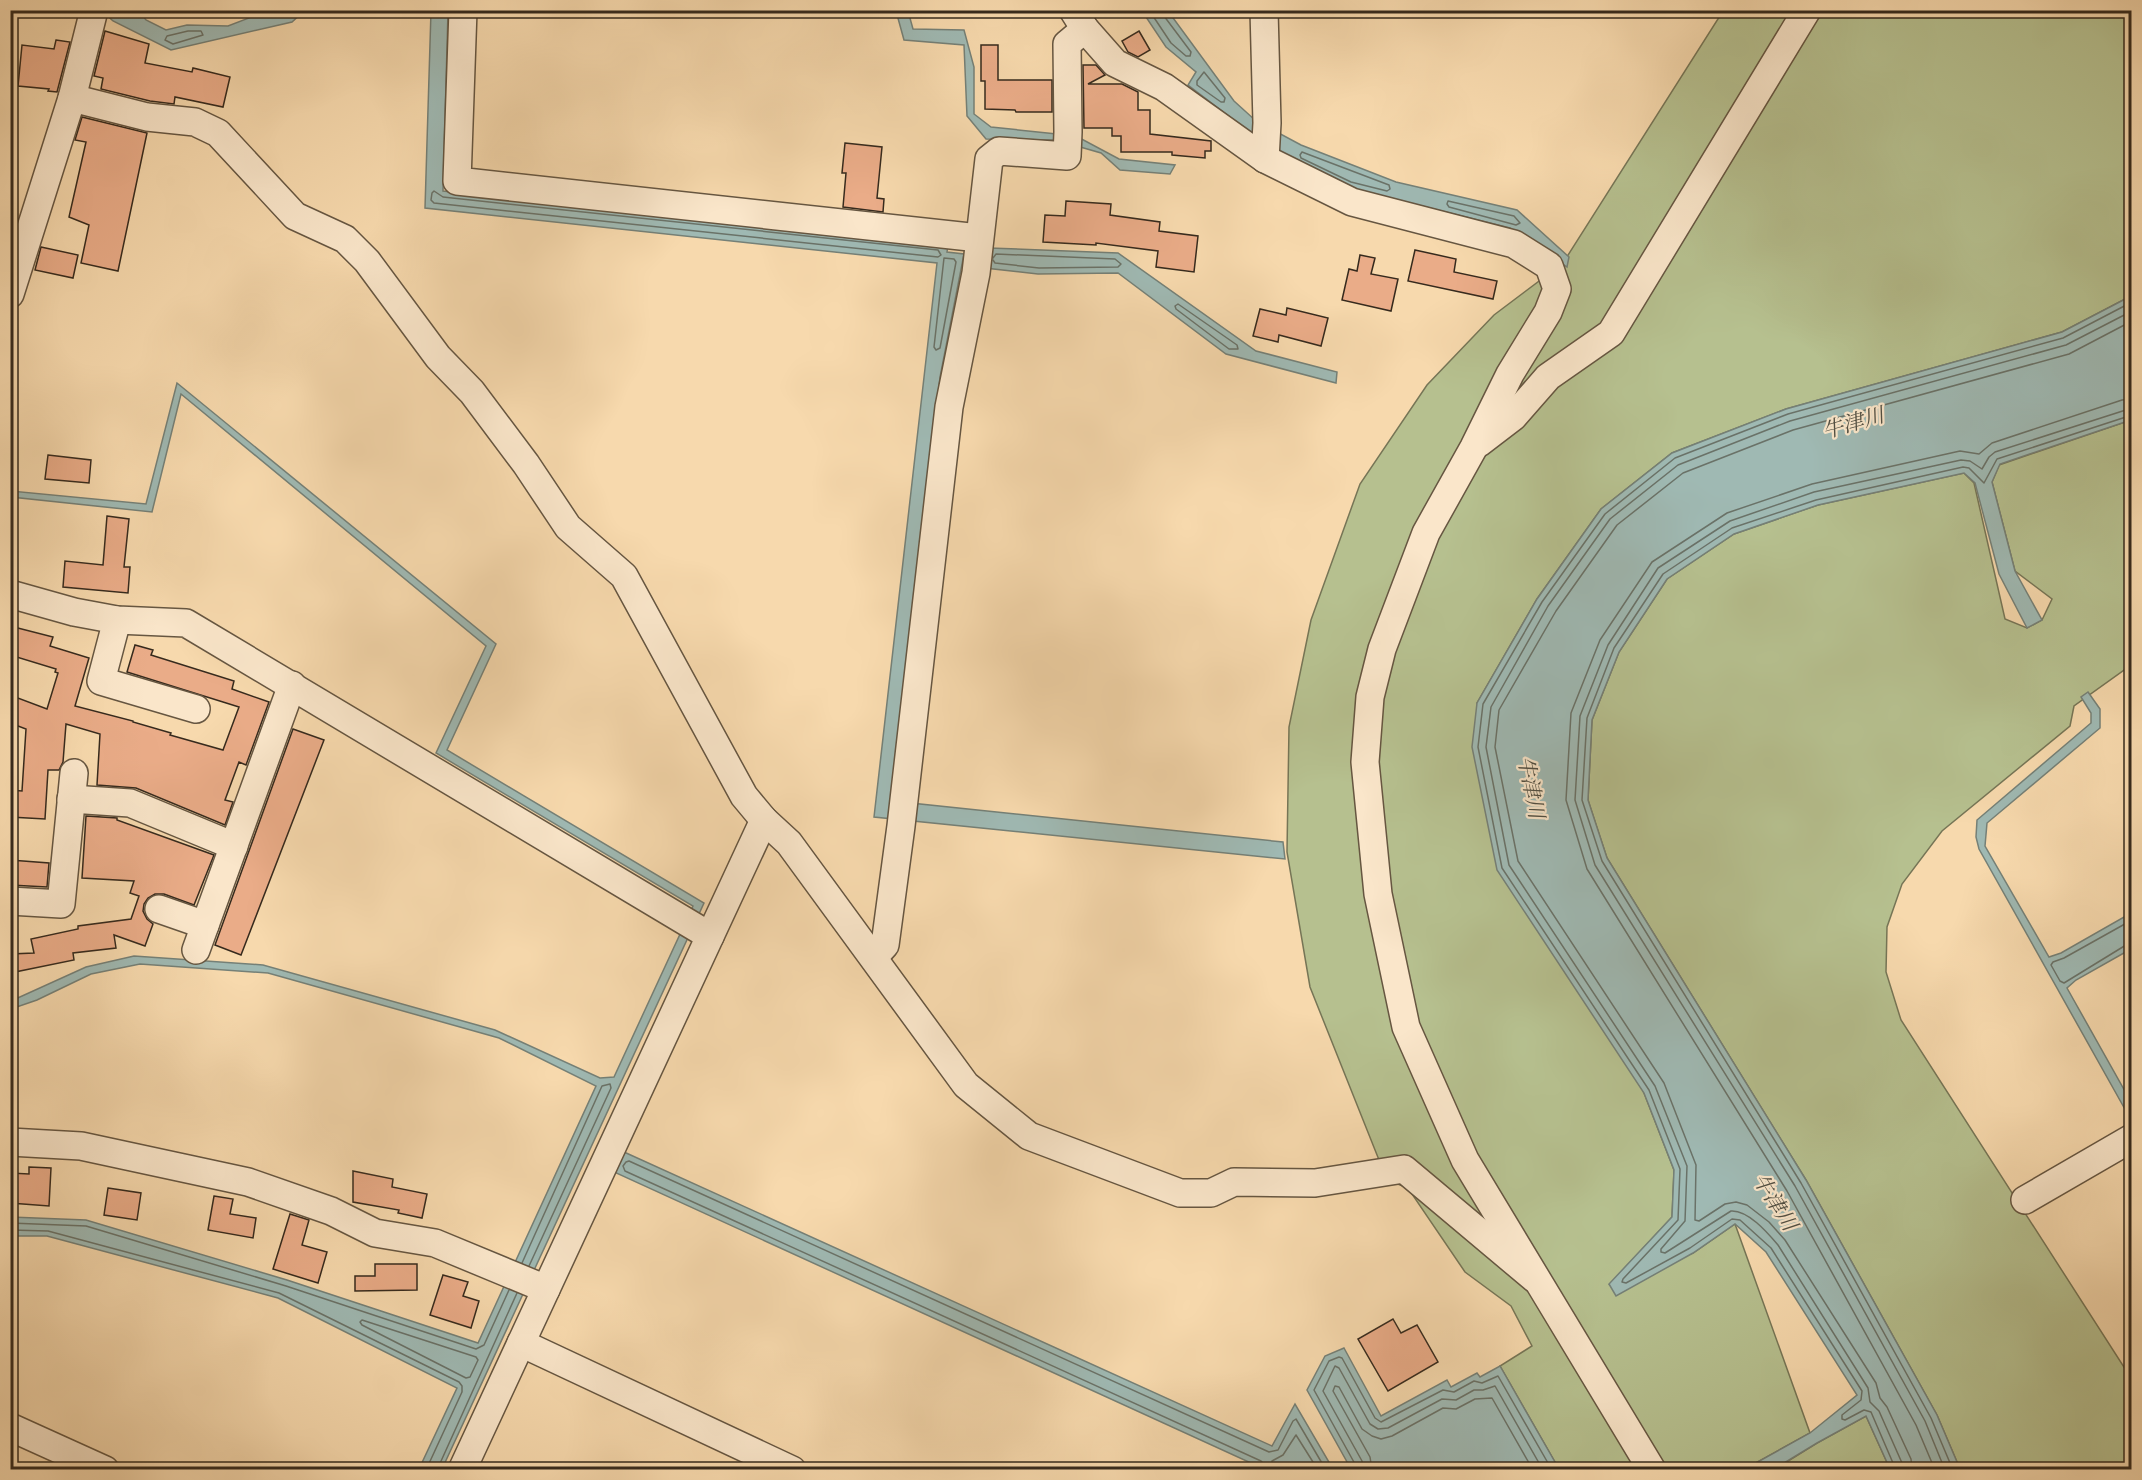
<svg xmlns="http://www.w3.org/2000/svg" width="2142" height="1480" font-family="'IM FELL French Canon','Noto Serif JP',serif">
	<rect width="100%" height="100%" fill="#f7d9ad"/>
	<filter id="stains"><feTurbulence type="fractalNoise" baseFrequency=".00333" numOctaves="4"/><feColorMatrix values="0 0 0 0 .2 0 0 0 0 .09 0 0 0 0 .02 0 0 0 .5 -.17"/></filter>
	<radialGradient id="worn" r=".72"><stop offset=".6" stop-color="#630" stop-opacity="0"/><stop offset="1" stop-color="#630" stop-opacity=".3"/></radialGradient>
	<!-- green -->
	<g fill="#b6c08f" stroke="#767556" stroke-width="1.5">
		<polygon points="1723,11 2131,11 2131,296 2062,332 1786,409 1672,453 1601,509 1537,599 1477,703 1644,1093 1674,1170 1672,1217 1609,1285 1693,1253 1735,1224 1810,1433 1745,1469 1559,1469 1500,1366 1532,1346 1511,1306 1465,1272 1408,1188 1387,1180 1310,987 1287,852 1289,727 1311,620 1360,484 1427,385 1494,315 1563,263"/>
		<polygon points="2131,420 2131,665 2074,706 2070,726 1942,831 1902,884 1887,927 1886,972 1901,1020 2131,1378 2131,1469 1960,1469 1937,1415 1806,1180 1607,858 1588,800 1592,720 1619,652 1667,579 1734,534 1818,505 1964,473 1974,483 2005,619 2027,628 2042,620 2052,599 2015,571 1992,482 1999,465"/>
		<polygon points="1866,1416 1890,1469 1774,1470 1817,1443"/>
	</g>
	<!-- water -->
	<g fill="#9fb9b3" stroke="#758077" stroke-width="1.5">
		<polygon points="102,11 139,11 146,20 166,30 187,25 228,26 267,11 304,11 292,22 171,50 113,21"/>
		<polygon points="431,11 448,11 443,191 948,245 947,252 964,254 940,377 892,801 1283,842 1285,859 874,817 937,263 425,208"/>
		<polygon points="896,11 908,11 913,29 964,30 974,67 974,114 991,127 1076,136 1119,159 1175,165 1170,174 1120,170 1101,153 1056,140 986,139 967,116 964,45 904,40"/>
		<polygon points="1142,11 1168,11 1234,101 1256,121 1301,145 1396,182 1517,210 1569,257 1567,267 1510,228 1349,188 1277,153 1188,85 1196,72 1166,47"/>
		<polygon points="989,248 1118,253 1256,351 1337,372 1336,383 1226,354 1118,273 1038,274 985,268"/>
		<polygon points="2131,296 2131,420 2000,464 1992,482 2015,571 2042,620 2027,628 1999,574 1975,483 1964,473 1818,505 1734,534 1667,579 1619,652 1592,720 1588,800 1607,858 1806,1180 1937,1415 1960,1469 1890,1469 1866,1416 1817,1443 1774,1469 1745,1469 1810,1433 1857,1395 1766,1252 1735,1224 1693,1253 1616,1296 1609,1284 1672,1217 1674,1170 1644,1093 1497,870 1472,747 1477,703 1537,599 1601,509 1672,453 1786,409 2062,332"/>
		<polygon points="177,383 496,644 447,750 704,903 442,1469 419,1469 457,1388 278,1298 47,1236 11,1236 11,1217 86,1220 287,1280 478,1343 596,1086 499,1038 268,973 140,964 91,974 37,1000 11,1009 11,1001 86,967 134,956 263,965 495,1030 600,1078 614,1077 693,906 436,753 486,646 181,394 152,512 11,497 11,491 146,504"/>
		<polygon points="2088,692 2100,709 2100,728 1987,823 1985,846 2049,957 2061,953 2131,913 2131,949 2076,980 2067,988 2131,1102 2131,1120 1979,849 1976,837 1977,820 2091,723 2091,713 2081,697"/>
		<polygon points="624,1152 1272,1446 1295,1404 1333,1469 1264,1469 614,1172"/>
		<polygon points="1344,1348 1381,1416 1447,1380 1451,1387 1477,1373 1480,1377 1500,1366 1559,1469 1351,1469 1307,1390 1325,1356"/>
	</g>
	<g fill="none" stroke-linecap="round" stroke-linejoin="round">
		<!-- shore -->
		<g stroke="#6a7268" stroke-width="1.5">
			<polyline points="1149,10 1171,43 1186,56 1190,56 1191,52 1164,16 1163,10"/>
			<polygon points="188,31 201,31 203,35 173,44 165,40 167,36"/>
			<polygon points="1204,72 1225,98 1224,102 1221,102 1197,85 1197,81"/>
			<polygon points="1302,152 1389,185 1390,189 1387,191 1351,182 1301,158 1300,155"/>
			<polygon points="434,191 443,197 938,250 941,255 938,257 434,203 431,200 432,193"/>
			<polygon points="1448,201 1514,216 1520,223 1516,225 1449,207 1447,204"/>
			<polygon points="944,258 954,259 956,262 940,348 936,350 934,347"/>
			<polyline points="993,260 995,263 1039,268 1118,267 1121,264 1115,259 996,254 993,258"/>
			<polygon points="1178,304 1237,345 1238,349 1229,349 1176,309 1175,306"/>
			<polyline points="2132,920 2064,958 2053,962 2051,965 2060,981 2064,983 2126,945 2132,945"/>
			<polyline points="10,1223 86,1226 286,1286 476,1349 484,1345 509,1290"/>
			<polyline points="10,1230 48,1231 279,1293 459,1382 462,1386 462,1392 426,1470"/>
			<polyline points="522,1263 602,1086 610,1084 611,1088 529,1266"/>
			<polygon points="362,1320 476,1357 478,1360 470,1377 466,1378 362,1325 360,1322"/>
			<polyline points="437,1470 517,1293"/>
			<polyline points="1265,1470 1264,1464 1261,1461 625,1171 623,1166 626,1162 629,1161 1269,1452 1278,1450 1293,1421 1296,1419 1326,1470"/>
			<polyline points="1272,1470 1272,1461 1283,1455 1296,1435 1318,1470"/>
			<polyline points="1356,1470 1355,1464 1314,1390 1329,1361 1339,1357 1342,1358 1375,1418 1381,1422 1443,1390 1454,1392 1474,1381 1482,1383 1498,1376 1552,1470"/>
			<polyline points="1363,1470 1362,1461 1323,1391 1335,1366 1339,1368 1370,1424 1378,1429 1388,1428 1442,1399 1456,1400 1474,1390 1483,1390 1495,1386 1543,1470"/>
			<polyline points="1372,1470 1370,1457 1333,1391 1335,1386 1339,1387 1362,1429 1372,1436 1381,1439 1392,1436 1443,1408 1456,1409 1475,1399 1492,1398 1533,1470"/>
			<polyline points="1896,1470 1871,1412 1864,1410 1845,1420 1842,1419 1842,1415 1861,1400 1862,1391 1771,1248 1740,1220 1732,1219 1690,1248 1626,1283 1622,1282 1623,1279 1678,1220 1680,1169 1649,1090 1502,868 1478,747 1483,704 1542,602 1605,514 1675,458 1788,414 2063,338 2132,302"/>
			<path d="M 1903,1470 L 1902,1463 L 1879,1411 L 1870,1402 L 1868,1388 L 1778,1245 C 1767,1232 1748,1210 1731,1211 L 1665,1253 L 1661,1252 L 1661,1249 L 1685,1221 L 1687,1166 L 1655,1086 L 1509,865 L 1486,747 L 1491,707 L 1548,606 L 1610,519 L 1678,465 L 1790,421 L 2066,345 L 2132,311"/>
			<polyline points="1912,1470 1911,1459 1887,1407 1880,1398 1876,1383 1785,1240 1769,1222 1747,1205 1736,1202 1725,1204 1699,1221 1695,1220 1696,1165 1664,1083 1518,861 1495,747 1499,710 1556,611 1617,525 1683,473 1793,430 2069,354 2132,321"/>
			<polyline points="1935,1470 1916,1425 1787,1191 1587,869 1566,800 1571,713 1600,640 1652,562 1727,513 1812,484 1960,451 1979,454 1992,443 2122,400 2132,399"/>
			<polyline points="1945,1470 1925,1421 1795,1186 1595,865 1575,800 1580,716 1608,645 1658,568 1730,521 1814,492 1961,460 1970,461 1982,469 1989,457 1995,452 2132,408"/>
			<polyline points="1953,1470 1931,1418 1801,1183 1602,861 1582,800 1587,718 1614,648 1663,574 1732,528 1816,500 1963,467 1969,468 1984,483 1997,459 2132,415"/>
		</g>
	</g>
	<!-- building -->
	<g fill="#eaac88" stroke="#362a1d" stroke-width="1.5">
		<polygon points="105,31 149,44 145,63 192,72 193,68 230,77 223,107 175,97 174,104 150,101 101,89 103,78 94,76"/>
		<polygon points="1139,31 1150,50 1138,57 1128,52 1122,41"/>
		<polygon points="56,40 70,42 57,92 48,91 49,89 18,86 22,45 54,49"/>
		<polygon points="981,45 998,45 998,80 1052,80 1052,112 1016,112 1015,110 985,109 985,81 981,81"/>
		<polygon points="1083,65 1096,65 1105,75 1088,84 1122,84 1138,92 1138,110 1150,110 1150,134 1211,141 1211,151 1205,151 1205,158 1172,155 1172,152 1121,152 1121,136 1112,136 1112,128 1084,128"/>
		<polygon points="82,117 147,133 118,271 81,263 89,225 69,217 86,142 75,140"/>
		<polygon points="845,143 882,147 877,198 884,199 883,212 843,207 846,173 842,173"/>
		<polygon points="1066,201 1111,204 1110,215 1160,222 1159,231 1198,236 1194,272 1156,267 1158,251 1096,243 1096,245 1043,242 1045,215 1065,216"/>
		<polygon points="41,247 78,255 73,278 35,270"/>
		<polygon points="1415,250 1456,259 1454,272 1497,281 1493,299 1408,281"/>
		<polygon points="1360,255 1375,258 1371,274 1398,279 1391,311 1342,300 1349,269 1357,271"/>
		<polygon points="1287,308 1328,318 1321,346 1279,335 1278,342 1253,336 1260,309 1286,315"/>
		<polygon points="48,455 91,460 89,483 45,479"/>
		<polygon points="107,516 129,519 124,567 130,567 128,593 63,587 65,561 103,565"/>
		<polygon points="10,626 53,637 50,646 89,658 75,706 133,721 133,722 171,733 170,735 223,750 239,707 127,672 135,645 153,650 151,655 234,681 232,689 269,702 246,765 239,762 225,800 233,802 225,825 136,788 97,785 100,734 66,724 63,762 59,770 48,770 45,819 10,817 10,790 22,791 26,729 10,723 10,695 47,709 58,673 55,672 56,669 10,655"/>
		<polygon points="293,729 324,740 241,955 215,945"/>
		<polygon points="86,816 117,818 117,820 214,855 194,905 164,894 155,894 148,898 144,904 143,911 147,919 153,924 145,946 114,935 116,948 73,953 74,960 10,973 10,954 34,953 31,939 78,929 78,926 131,919 139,896 130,893 134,881 82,878"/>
		<polygon points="10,860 49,863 47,887 10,885"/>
		<polygon points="29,1167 51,1168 49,1206 10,1203 10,1173 29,1174"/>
		<polygon points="353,1171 393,1179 392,1187 427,1194 422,1218 398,1213 399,1210 353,1202"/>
		<polygon points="108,1188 141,1193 137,1220 104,1215"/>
		<polygon points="214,1196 233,1199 230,1214 256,1218 253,1238 208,1230"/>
		<polygon points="290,1214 309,1220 302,1245 327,1252 318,1283 273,1269"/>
		<polygon points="375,1264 417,1264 417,1290 355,1291 355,1276 375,1276"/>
		<polygon points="443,1275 468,1282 463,1296 479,1301 471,1328 430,1315"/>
		<polygon points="1393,1319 1401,1333 1417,1325 1438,1362 1388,1391 1358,1339"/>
	</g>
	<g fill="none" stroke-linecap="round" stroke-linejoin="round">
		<defs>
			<g id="minor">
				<polyline points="463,10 457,181 979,238"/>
				<polyline points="1073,10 1085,29 1115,63 1164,87 1265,159 1352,202 1514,244 1549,266 1557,289 1548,312 1510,374 1474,447 1426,533 1382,649 1370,697 1365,762 1378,894 1406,1027 1465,1160 1652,1470"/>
				<polyline points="1264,10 1267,123 1265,159"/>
				<polyline points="72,98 147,117 195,122 218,133 295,216 345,239 367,261 438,357 472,392 526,464 568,527 624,576 744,796 764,820 789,843 966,1085 1029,1136 1180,1193 1211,1193 1234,1182 1315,1183 1404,1169 1535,1279"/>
				<polyline points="10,294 72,98 94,10"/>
				<polyline points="1479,443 1513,417 1548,377 1611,333 1807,10"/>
				<polyline points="10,594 74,612 117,620 186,623 710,936"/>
				<polyline points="117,620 101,681 196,709"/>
				<polyline points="71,799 130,803 234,846"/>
				<polyline points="10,901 61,904 74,773"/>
				<polyline points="159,909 205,925"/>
				<polyline points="196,950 292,685"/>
				<polyline points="874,957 885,945 901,826 949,407 976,273 989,159 999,151 1067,156 1068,132 1067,44 1085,29"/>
				<polyline points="10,1142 81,1146 248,1182 331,1211 375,1233 435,1243 546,1289"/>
				<polyline points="2025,1200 2132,1138"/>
				<polyline points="521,1343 792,1470"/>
				<polyline points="10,1427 105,1470"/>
				<polyline points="462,1470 764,820"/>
			</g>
		</defs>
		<!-- minor casing -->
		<use href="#minor" stroke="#665641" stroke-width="30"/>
		<!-- minor -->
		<use href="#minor" stroke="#fae6ca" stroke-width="27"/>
	</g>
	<g text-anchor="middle" stroke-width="4.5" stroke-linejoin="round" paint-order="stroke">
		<!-- water labels -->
		<g font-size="21" font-style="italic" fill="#504e42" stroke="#fae6ca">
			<text transform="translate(1853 423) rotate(-16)" y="7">牛津川</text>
			<text transform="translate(1531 787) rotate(79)" y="7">牛津川</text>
			<text transform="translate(1775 1202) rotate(58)" y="7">牛津川</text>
		</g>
	</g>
	<!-- margin -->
	<rect width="2142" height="1480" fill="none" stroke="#f7d9ad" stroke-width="36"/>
	<rect x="12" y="12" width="2118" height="1456" fill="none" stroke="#362a1d" stroke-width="3"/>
	<rect x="18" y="18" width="2106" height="1444" fill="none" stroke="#362a1d" stroke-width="1.5"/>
	<rect width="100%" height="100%" filter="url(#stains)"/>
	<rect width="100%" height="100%" fill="url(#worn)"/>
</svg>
